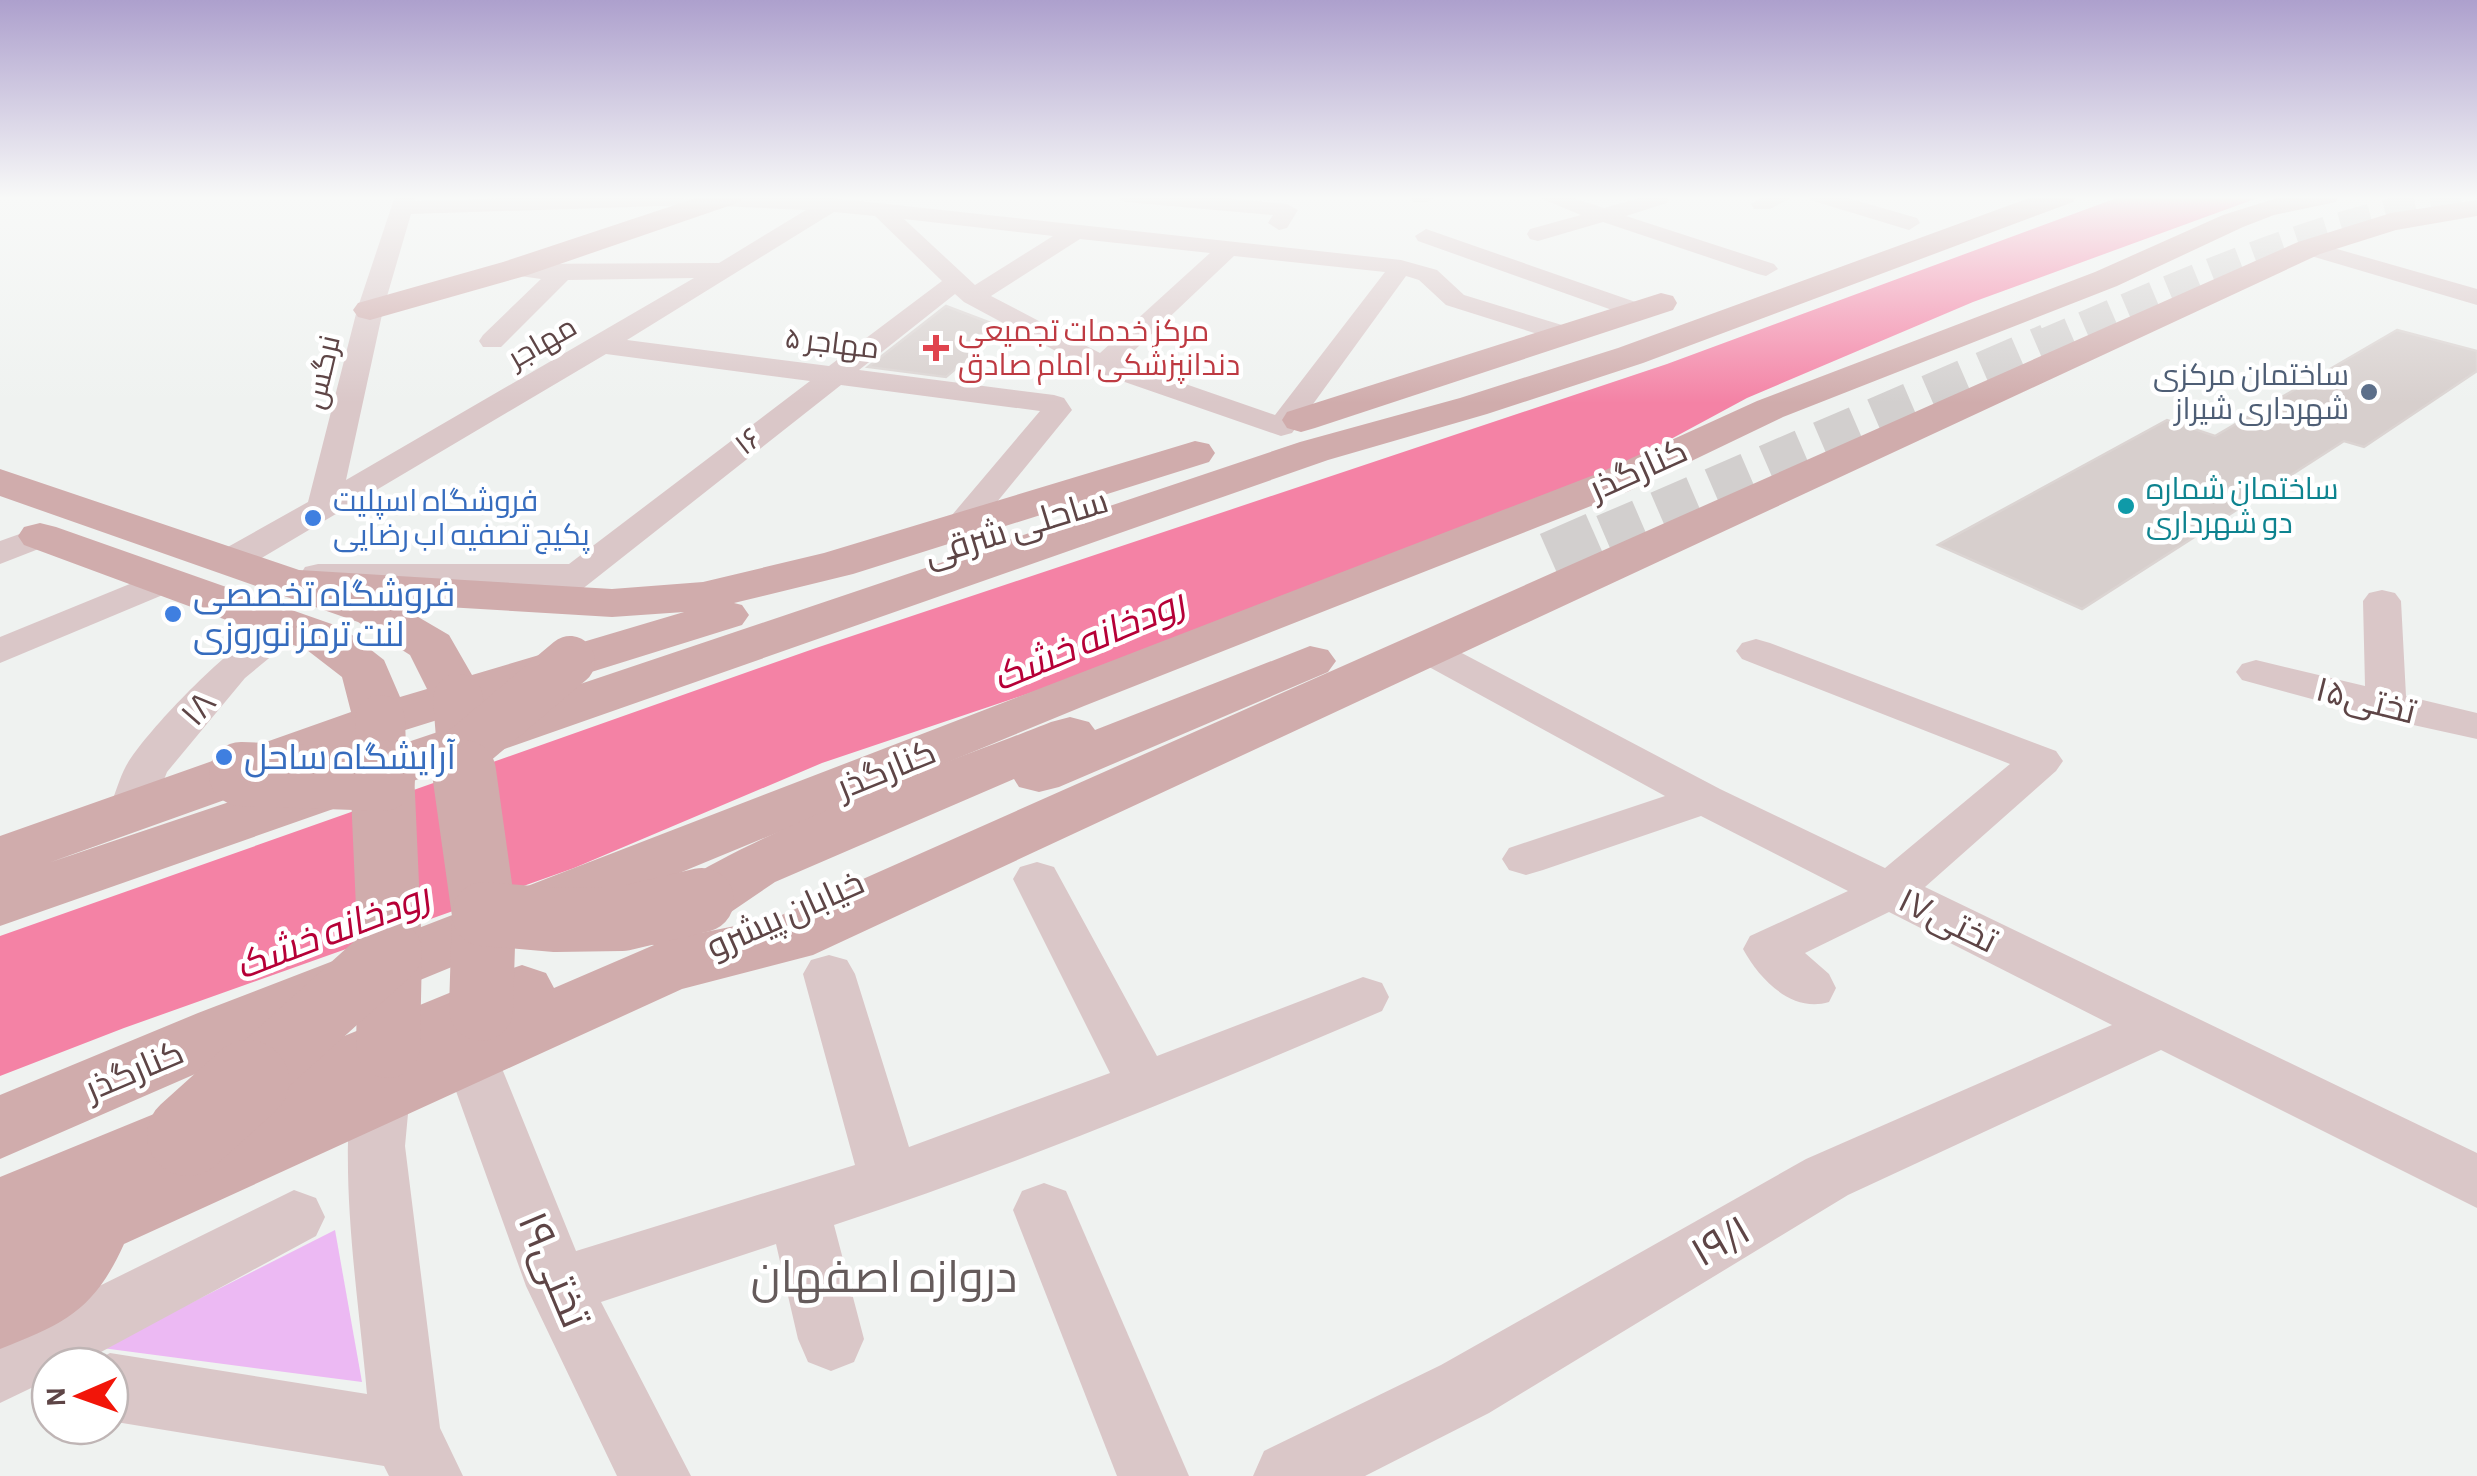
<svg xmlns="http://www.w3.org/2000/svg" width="2477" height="1476" font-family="'Alegreya Sans',Cairo,sans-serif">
	<rect width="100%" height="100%" fill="#eff2f0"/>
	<!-- green -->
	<polygon fill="#ecb9f3" points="335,1230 362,1382 102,1348"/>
	<!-- water -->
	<polygon fill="#f482a5" points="2122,196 2263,196 1973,302 1747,398 1608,473 1146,654 822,763 574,868 124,1028 0,1076 0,936 816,648 1667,364"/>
	<!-- building -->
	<g fill="#d7cfcd" stroke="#dbd4d2" stroke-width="2.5">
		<polygon points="946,306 1004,328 946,377 868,367"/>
		<polygon points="2397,330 2477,351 2477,371 2364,447 2344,441 2082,609 1938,545 2167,420 2215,436"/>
	</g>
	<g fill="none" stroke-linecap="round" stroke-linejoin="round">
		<!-- major-tunnel-far2 -->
		<path stroke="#d2cfce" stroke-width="31" stroke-dasharray="31 15" stroke-linecap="butt" d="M 2042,345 C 2185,284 2323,220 2477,196"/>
		<!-- major-tunnel-far1 -->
		<polyline stroke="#d2cfce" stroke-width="39" stroke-dasharray="39 20" stroke-linecap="butt" points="1604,534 2048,343"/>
		<!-- major-tunnel -->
		<polyline stroke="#d2cfce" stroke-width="50" stroke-dasharray="50 25" stroke-linecap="butt" points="1550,557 1609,531"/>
		<!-- minor -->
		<g fill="#dac7c8" fill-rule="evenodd">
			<path d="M 395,196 L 416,196 L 415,201 L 575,196 L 704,199 L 693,205 L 411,214 L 383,310 L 346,480 L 694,278 L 568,280 L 501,347 L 483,347 L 479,341 L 483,335 L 541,279 L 506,274 L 502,269 L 506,264 L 719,263 L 806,210 L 718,206 L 711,204 L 710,196 L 832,198 L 1401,260 L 1437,270 L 1464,295 L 1575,329 L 1579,335 L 1566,343 L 1446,305 L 1419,280 L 1406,276 L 1292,433 L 1281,436 L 1093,371 L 964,302 L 955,294 L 859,370 L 1054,395 L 1064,398 L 1072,410 L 970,535 L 958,538 L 946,535 L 941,528 L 1040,411 L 841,385 L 557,609 L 544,612 L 531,609 L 525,601 L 541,586 L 305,583 L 300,575 L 305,567 L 318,564 L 569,564 L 810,381 L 606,354 L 243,569 L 230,572 L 217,569 L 212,561 L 217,553 L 308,502 L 357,310 ZM 834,212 L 875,216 L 942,281 L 829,366 L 627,340 ZM 904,219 L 1053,236 L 975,285 ZM 1080,239 L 1210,253 L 1100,353 L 991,296 ZM 1234,256 L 1385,272 L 1275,415 L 1122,362 Z"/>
			<polygon points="1115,196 1202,196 1287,204 1298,210 1287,228 1279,230 1268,223 1273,215 1125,202"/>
			<polygon points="1411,196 1437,196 1427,202 1413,202"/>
			<polygon points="1535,196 1567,196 1604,208 1646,196 1669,196 1667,203 1626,216 1774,264 1778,269 1766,276 1758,274 1603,222 1538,241 1530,239 1527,234 1530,229 1581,215"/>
			<polygon points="1764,196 1795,196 1770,209 1754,209 1751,204"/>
			<polygon points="1807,196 1841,196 1917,218 1920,223 1909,230 1810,200"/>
			<polygon points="1426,229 1647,306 1651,311 1647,316 1629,316 1418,241 1415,236"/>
			<polygon points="2309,241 2477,289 2477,305 2301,253 2297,248 2301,243"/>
			<polygon points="42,526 54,529 59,536 54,543 0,564 0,541"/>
			<polygon points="164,570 177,573 182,581 177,589 0,663 0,637"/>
			<polygon points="2382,590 2395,593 2401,601 2406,696 2477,713 2477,739 2386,719 2242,680 2236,672 2242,664 2256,660 2365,686 2363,601 2369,593"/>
			<path d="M 289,615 L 302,618 L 308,626 L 245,678 L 167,772 L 148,820 L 132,824 L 116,820 L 109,809 C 115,795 119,779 126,766 C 148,728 248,625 289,615 Z"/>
			<path d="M 1423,636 L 1437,640 L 1720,789 L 1885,868 L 2010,764 L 1742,659 L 1736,651 L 1742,643 L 1756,639 L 1770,643 L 2056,751 L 2063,761 L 2056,771 L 1925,887 L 2477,1153 L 2477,1208 L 2161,1050 L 1848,1195 L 1489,1413 L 1365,1476 L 1253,1476 L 1264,1451 L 1441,1365 L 1806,1159 L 2112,1025 L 1889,912 L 1805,953 L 1829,974 L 1836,988 L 1829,1002 C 1792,1013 1760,980 1743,949 L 1750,936 L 1848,891 L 1701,816 L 1543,870 L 1526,875 L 1509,870 L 1502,859 L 1509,848 L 1665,796 L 1409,656 L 1404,648 L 1409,640 Z"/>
			<path d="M 1037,862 L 1054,867 L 1157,1056 L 1363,977 L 1382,983 L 1389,997 L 1382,1011 C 1202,1088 1019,1164 834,1225 L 864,1339 L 854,1362 L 831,1371 L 808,1362 L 798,1339 L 776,1244 L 601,1302 L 691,1476 L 617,1476 L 526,1286 L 443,1055 L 452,1039 L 471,1033 L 490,1039 L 576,1251 L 855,1165 L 803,974 L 811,960 L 829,955 L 847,960 L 855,974 L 909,1147 L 1110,1073 L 1013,879 L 1020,867 Z"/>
			<path d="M 384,1049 L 404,1055 L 412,1071 L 405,1146 L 440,1428 L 463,1476 L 389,1476 L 384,1466 L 110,1421 L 110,1366 L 85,1366 L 110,1353 L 367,1394 C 361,1313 329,1123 364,1055 Z"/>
			<polygon points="1044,1183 1066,1191 1189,1476 1117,1476 1013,1210 1022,1191"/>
			<polygon points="294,1190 316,1198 325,1217 316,1236 75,1366 50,1366 50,1379 0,1403 0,1335"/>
		</g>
		<!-- major -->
		<g fill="#d0acac" fill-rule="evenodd">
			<polygon points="702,196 743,196 740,202 525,276 370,320 358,317 353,310 358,303 503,262"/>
			<path d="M 2035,196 L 2076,196 L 2073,202 L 1643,363 L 1487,414 L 1328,460 L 0,926 L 0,836 L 351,712 L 342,677 L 307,650 L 24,545 L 18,536 L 24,527 L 40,523 L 56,527 L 343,628 L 384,660 L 400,697 L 427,689 L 410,655 L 358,622 L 0,496 L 0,469 L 299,570 L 612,589 L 703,582 L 824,553 L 1195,441 L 1209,444 L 1215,453 L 1209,462 L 853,574 L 734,603 L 742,605 L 749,615 L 742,625 L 399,732 L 261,787 L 51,862 L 1300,442 L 1460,398 L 1618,348 ZM 396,604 L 612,617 L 684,612 L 472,675 L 449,635 Z"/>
			<polygon points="2283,196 2339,196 2336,202 2274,215 2243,227 2117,286 1783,417 1629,491 1084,706 248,1051 0,1159 0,1095 198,1013 1599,473 1757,401 2095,272 2223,215"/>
			<path d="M 2477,200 L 2477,216 L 2396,230 L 2320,254 L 813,955 L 682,989 L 124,1244 C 94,1310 66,1323 0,1349 L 0,1177 L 498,973 L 522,965 L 546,973 L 554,988 L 654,945 L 642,942 L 633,925 C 671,858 967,756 1051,722 L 1070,717 L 1089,722 L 1095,730 L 1310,646 L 1328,650 L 1336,661 L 1328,672 L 1059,787 L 1039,792 L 1019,787 L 1014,779 L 775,882 L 700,933 L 775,918 L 2298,242 L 2391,213 Z"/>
			<polygon points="1661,293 1673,296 1677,303 1673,310 1315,428 1301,432 1287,428 1282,420 1287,412"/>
		</g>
		<!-- major-bridge-far2 -->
		<g stroke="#d0acac" stroke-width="50">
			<polyline points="458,699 464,775"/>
			<polyline points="380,720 382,775"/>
			<polyline points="461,753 570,661"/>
			<polyline points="241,774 265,775"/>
		</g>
		<!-- major-bridge-far1 -->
		<g stroke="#d0acac" stroke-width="64">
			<polyline points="382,772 390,952 388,1046"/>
			<polyline points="464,772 484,914 481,1009"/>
			<polyline points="241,774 383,779"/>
			<polyline points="484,914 556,920 622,919 702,900"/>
			<polyline points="245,1083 390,952"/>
		</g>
		<!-- major-bridge -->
		<polyline stroke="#d0acac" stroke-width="82" points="188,1135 248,1081"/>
	</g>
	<!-- sky -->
	<linearGradient id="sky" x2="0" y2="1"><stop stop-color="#ada0cd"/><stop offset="0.49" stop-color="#f8f9f8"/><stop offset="1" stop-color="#f8f9f8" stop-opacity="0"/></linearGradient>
	<rect width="2477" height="403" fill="url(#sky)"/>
	<!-- markers -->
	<path fill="#e0444e" stroke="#fff" stroke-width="4" d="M931 333h10v10h10v10h-10v10h-10v-10h-10v-10h10z"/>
	<circle fill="#5c6f8a" stroke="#fff" stroke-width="4" cx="2369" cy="392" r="10"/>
	<circle fill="#0f9aa8" stroke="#fff" stroke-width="4" cx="2126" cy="506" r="10"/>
	<g fill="#3f7fe0" stroke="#fff" stroke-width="4">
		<circle cx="313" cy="518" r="10"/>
		<circle cx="173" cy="614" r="10"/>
		<circle cx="224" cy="757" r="10"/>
	</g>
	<g text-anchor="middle" stroke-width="9" stroke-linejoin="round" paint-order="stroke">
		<!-- far-health labels -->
		<g font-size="30" fill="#be3a42" stroke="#fff" text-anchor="start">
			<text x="958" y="341">مرکز خدمات تجمیعی<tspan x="958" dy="34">دندانپزشکی امام صادق</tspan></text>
		</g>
		<!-- far-street labels -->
		<g font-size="30" fill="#5e4546" stroke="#fff">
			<text transform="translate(542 342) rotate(-30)" y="10">مهاجر</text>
			<text transform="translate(832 343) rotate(7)" y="10">۵ مهاجر</text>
			<text transform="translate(322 372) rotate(-77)" y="10">نرگس</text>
			<text transform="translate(748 441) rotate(-38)" y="10">۱۶</text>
		</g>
		<!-- far-service labels -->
		<g font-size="30" fill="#4e5e75" stroke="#fff" text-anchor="end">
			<text x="2349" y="385">ساختمان مرکزی<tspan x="2349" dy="34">شهرداری شیراز</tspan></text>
		</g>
		<!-- far-culture labels -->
		<g font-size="30" fill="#0d838f" stroke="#fff" text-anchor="start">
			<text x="2146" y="499">ساختمان شماره<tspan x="2146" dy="34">دو شهرداری</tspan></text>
		</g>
		<!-- far-shop labels -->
		<g font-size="30" fill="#366cbe" stroke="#fff" text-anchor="start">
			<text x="333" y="511">فروشگاه اسپلیت<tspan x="333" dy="34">پکیج تصفیه اب رضایی</tspan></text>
		</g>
		<!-- street labels -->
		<g font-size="35" fill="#5e4546" stroke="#fff">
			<text transform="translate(1638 469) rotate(-24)" y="12">کنارگذر</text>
			<text transform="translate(1016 527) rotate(-17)" y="12">ساحلی شرقی</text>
			<text transform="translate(2366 700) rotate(14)" y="12">تختی۱۵</text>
			<text transform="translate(198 708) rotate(-49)" y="12">۱۸</text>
			<text transform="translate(886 769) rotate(-22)" y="12">کنارگذر</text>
			<text transform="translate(785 914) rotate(-24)" y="12">خیابان پیشرو</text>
			<text transform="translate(1948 920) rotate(26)" y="12">تختی۱۷</text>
			<text transform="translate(134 1070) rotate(-23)" y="12">کنارگذر</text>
		</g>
		<!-- shop labels -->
		<g font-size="35" fill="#366cbe" stroke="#fff" text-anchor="start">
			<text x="193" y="606">فروشگاه تخصصی<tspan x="193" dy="40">لنت ترمز نوروزی</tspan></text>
			<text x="244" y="769">آرایشگاه ساحل</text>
		</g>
		<!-- water labels -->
		<g font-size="38" font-style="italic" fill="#b60037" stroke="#fff">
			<text transform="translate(1088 640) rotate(-23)" y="13">رودخانه خشک</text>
			<text transform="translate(332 931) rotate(-21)" y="13">رودخانه خشک</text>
		</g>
		<!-- near-street labels -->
		<g font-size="42" fill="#5e4546" stroke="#fff">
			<text transform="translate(1720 1240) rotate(-30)" y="15">۱۹/۱</text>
			<text transform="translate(555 1269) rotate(67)" y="15">تختی۱۹</text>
		</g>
		<!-- near-neighbourhood labels -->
		<g font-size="45" fill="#655b5b" stroke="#fff">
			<text x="884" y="1292">دروازه اصفهان</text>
		</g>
	</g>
	<!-- north arrow -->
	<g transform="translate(80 1396) rotate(268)"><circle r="48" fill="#ffffff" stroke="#bfb5b5" stroke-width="2.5"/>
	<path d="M0-8L18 38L0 25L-18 38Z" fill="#f21509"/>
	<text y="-15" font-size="28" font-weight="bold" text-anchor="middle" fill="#5e4546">N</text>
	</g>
</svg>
